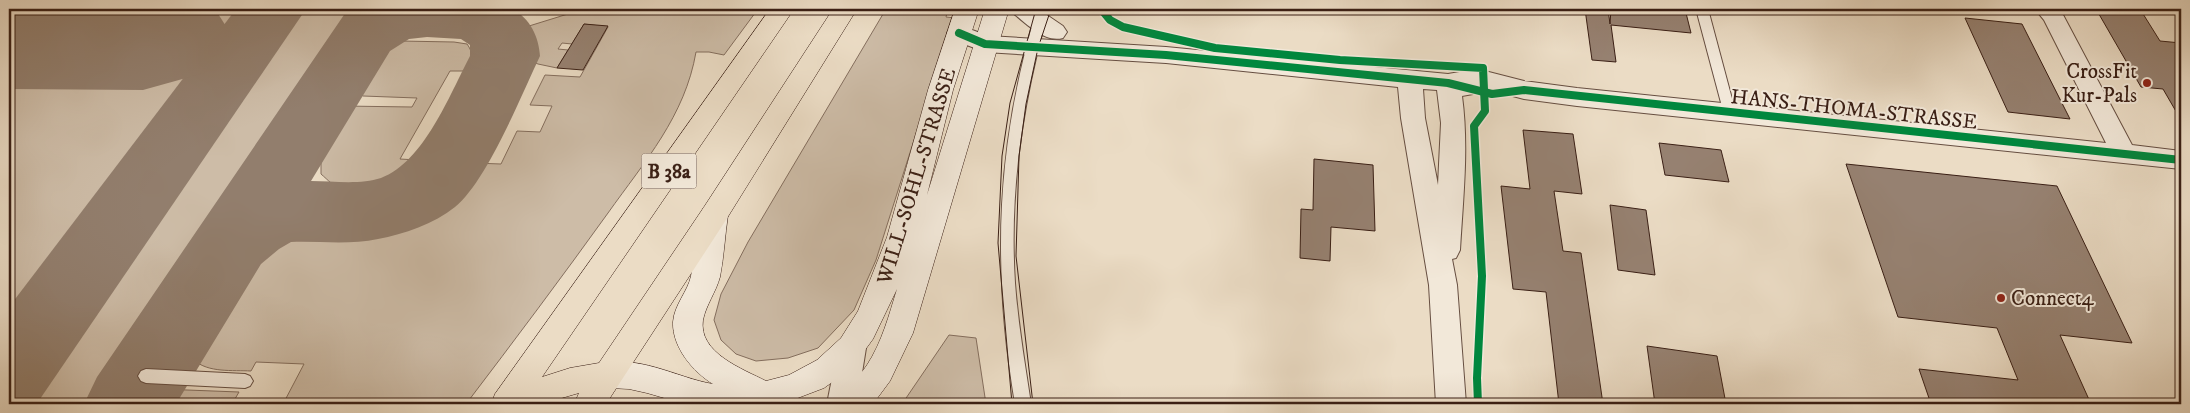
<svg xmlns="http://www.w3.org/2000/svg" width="2190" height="413" font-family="'IM FELL DW Pica',serif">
	<rect width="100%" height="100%" fill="#ebdcc5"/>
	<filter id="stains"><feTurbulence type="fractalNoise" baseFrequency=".004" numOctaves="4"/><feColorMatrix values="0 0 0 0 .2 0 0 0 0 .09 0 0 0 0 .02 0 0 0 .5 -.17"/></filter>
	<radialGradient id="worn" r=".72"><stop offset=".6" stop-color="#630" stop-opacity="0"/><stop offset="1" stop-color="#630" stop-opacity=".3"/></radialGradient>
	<!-- green -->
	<g fill="#cdbca7" stroke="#846e5e">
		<polygon points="9,9 364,9 105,404 9,404"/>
		<path d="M 584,9 L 758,9 L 724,55 L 709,52 L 696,52 C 685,116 645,161 608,213 C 562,277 514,341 466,404 L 283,404 L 304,364 L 256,362 L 251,371 C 233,370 208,373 194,360 L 192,341 L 240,264 L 255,250 L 290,230 L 308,226 L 359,225 L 399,217 L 445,193 L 473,163 L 501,164 L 517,131 L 540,132 L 552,106 L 530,105 L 545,75 L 580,77 L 608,27 L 584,24 L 572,44 L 562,43 L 558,49 L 568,50 L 557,68 L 538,64 L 523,58 L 529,42 L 527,32 L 529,26 Z"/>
		<polygon points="886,9 948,9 946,17 955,18 938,64 876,260 854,310 818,348 788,358 756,361 736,354 721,340 714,320 721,294 748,242"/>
		<path d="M 400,41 L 454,42 L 467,44 C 475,55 471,61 465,71 L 450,71 L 400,159 L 417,160 C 401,180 384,187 359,189 C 354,190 348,191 343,190 C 334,187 328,180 321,174 L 321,162 L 325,147 L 324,133 L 336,110 L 343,106 L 412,107 L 417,98 L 363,96 L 354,91 L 352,82 C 366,60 372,46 400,41 Z"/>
		<polygon points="949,335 976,338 986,404 902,404"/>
		<polygon points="161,389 239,392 232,404 152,404"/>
	</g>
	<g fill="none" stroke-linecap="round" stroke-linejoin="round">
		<!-- taxiway -->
		<g fill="#927e6d" fill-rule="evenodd">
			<polygon points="236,9 306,9 40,399 26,404 9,404 9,307"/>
			<path d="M 348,9 L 512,9 C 530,18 539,37 540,56 C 521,96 487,181 455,207 C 434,224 404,234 378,239 C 350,245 320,241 291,242 L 279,249 L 261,264 L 176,404 L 84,404 L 97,377 ZM 427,37 L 461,39 L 470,45 L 470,56 C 450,94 424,162 381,178 C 360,185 333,181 311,181 L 390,51 L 409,39 Z"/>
		</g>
		<!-- runway -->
		<polygon fill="#927e6d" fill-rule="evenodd" points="9,9 215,9 229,31 204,73 143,90 9,89"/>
	</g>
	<!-- building -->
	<g fill="#968171" stroke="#3a1f15">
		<polygon points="1585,9 1608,9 1610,24 1611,9 1685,9 1691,33 1611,25 1616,62 1592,60"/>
		<polygon points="2096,9 2140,9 2160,41 2181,43 2181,120 2163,89 2141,87"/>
		<polygon points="1965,18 2022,24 2070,119 2008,112"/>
		<polygon points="584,24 608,26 583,70 557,68"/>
		<polygon points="1523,130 1573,134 1582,194 1554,191 1563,251 1581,253 1603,404 1559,404 1546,292 1513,289 1501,186 1530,189"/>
		<polygon points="1659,143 1721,150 1729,182 1665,175"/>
		<polygon points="1314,159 1373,165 1375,231 1331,227 1330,261 1300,258 1301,209 1313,210"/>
		<polygon points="1846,164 2057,186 2132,343 2060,335 2091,404 1931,404 1919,369 2018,380 1997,328 1898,317"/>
		<polygon points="1610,205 1646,210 1655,275 1618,270"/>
		<polygon points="1647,346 1717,356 1726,404 1655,404"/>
	</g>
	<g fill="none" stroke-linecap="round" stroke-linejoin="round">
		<defs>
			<g id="lane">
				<path d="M 1037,9 L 1049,9 C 1023,98 1009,190 1015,283 C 1018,324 1025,364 1031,404 L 1015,404 C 992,265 996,145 1037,9 Z"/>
				<polygon points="1696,9 1708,9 1736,114 1735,117 1725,117 1724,114"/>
				<polygon points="146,369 245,374 250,376 253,381 250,386 245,388 146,383 141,381 138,376 141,371"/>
			</g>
			<g id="street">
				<path d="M 1011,9 L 1038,9 L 1063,26 L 1067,32 L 1063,38 C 1045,43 1028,25 1014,14 Z"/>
				<path d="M 2035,9 L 2059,9 L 2061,11 L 2132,145 L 2181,151 L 2181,169 L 1577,106 L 1524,99 L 1475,86 L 1476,88 L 1473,94 L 1462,96 C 1469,147 1463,198 1460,250 L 1456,258 L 1452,259 L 1457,285 L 1466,404 L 1436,404 L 1429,285 L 1401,118 L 1398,87 L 1166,63 L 985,52 L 951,39 L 947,33 L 951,27 L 959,25 L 988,36 L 1166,47 L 1448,74 L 1477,69 L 1524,81 L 1577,88 L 2106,143 L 2044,20 ZM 1423,89 L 1437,90 L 1441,123 L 1438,185 L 1425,118 Z"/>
				<polygon points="852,336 862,339 866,348 857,404 827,404 838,348 842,339"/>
			</g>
			<path id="secondary" d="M 955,9 L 979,9 L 953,90 L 927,195 L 985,9 L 1009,9 L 913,333 L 890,381 L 873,404 L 835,404 C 843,389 858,379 867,365 C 882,342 889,315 897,289 L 873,339 L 852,368 L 824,388 L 782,404 L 685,404 L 647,393 L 629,389 L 609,388 L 598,384 L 594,375 L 598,366 C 635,352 677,378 713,384 C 693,372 672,347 673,322 C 674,305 688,291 691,276 C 695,256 697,235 700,215 L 704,207 L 714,204 L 724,207 L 728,215 C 725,235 724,257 720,277 C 716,292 706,305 703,320 C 698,353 743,369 766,381 L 789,375 L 817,360 L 841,338 L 858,311 L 887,237 L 928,90 Z"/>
			<polygon id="primary" points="770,9 794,9 542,377 570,368 599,363 704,207 833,9 857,9 724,223 606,404 574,404 579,393 541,404 491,404 495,394"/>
		</defs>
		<!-- lane casing -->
		<use href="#lane" stroke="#664e41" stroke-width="2"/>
		<!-- street casing -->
		<use href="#street" stroke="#664e41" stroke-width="2"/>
		<!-- secondary casing -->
		<use href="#secondary" stroke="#3a1f15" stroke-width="1"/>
		<!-- primary casing -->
		<use href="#primary" stroke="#3a1f15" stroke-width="1"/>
		<!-- lane -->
		<use href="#lane" fill="#f2e8d9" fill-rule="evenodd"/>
		<!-- street -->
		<use href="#street" fill="#f2e8d9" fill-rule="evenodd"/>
		<!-- secondary -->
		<use href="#secondary" fill="#f2e8d9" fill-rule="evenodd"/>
		<!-- primary -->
		<use href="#primary" fill="#ebdcc5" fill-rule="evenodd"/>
		<!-- tram -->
		<g stroke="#3a1f15" stroke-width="1">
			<polyline points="1012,404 998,243 1002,156 1010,103 1036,9"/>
			<polyline points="1033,404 1016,256 1019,156 1026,104 1038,48 1051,9"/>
		</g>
		<defs>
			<g id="cycleway">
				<polyline points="1101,9 1110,20 1123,27 1215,48 1340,60 1483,68 1485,111 1474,126 1482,276 1477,378 1478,404"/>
				<polyline points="959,33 985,44 1166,55 1448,83 1492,94 1524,90 2181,160"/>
			</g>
		</defs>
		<!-- cycleway casing -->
		<use href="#cycleway" stroke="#f2e8d9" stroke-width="11"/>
		<!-- cycleway -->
		<use href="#cycleway" stroke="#00873e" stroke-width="8"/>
	</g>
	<!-- markers -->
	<g fill="#8f2418" stroke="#f2e8d9" stroke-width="2">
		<circle cx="2147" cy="83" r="5"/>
		<circle cx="2001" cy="298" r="5"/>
	</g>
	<g text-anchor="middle" stroke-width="4" stroke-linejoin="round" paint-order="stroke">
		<!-- shield labels -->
		<rect fill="#f2e8d9" stroke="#715b50" stroke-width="1" x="641.5" y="153.5" width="55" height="35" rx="4"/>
		<g font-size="20" font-weight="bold" fill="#3a1f15">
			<text x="669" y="178">B 38a</text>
		</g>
		<!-- poi labels -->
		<g font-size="21" fill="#3a1f15" stroke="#f2e8d9" text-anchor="end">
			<text x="2137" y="78">CrossFit<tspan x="2137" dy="24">Kur-Pals</tspan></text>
			<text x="2011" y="305" text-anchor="start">Connect4</text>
		</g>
		<!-- street labels -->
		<g font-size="21" fill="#3a1f15" stroke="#f2e8d9">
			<text transform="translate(1854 109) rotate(6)" y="7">HANS-THOMA-STRASSE</text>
			<text transform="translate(916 176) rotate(-73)" y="7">WILL-SOHL-STRASSE</text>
		</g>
	</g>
	<!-- margin -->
	<rect width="2190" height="413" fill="none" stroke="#ebdcc5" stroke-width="30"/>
	<rect x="10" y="10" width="2170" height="393" fill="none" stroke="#3a1f15" stroke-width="2.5"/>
	<rect x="15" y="15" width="2160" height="383" fill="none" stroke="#3a1f15"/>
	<rect width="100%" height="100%" filter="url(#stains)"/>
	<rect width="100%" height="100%" fill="url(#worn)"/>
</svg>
